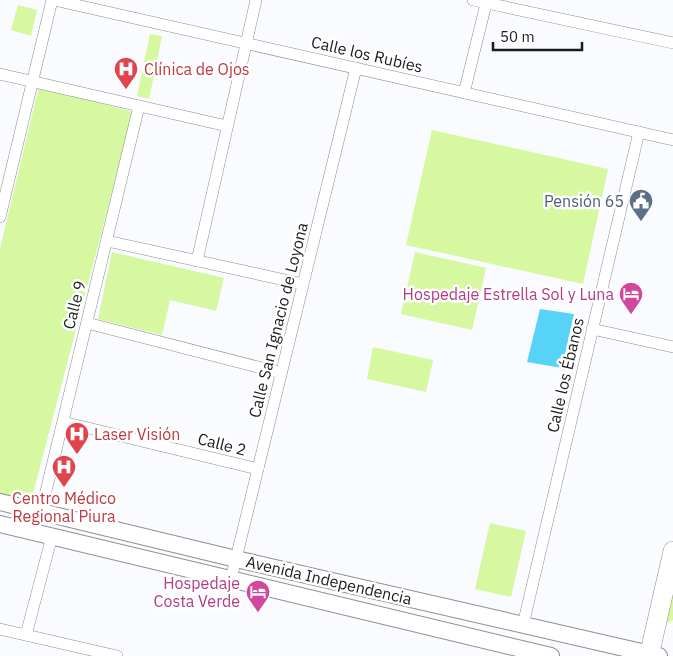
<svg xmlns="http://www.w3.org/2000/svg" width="673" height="656" font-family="'IBM Plex Sans',sans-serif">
	<rect width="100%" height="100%" fill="#f9fbfe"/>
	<!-- green -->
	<g fill="#d5f8a0">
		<polygon points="18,5 37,10 31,36 11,30"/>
		<polygon points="150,34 162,36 149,99 137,96"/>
		<polygon points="39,86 133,112 30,505 0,497 0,249"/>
		<polygon points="432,130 608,169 583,284 406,245"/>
		<polygon points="112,252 224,278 216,311 170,300 162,335 98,319"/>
		<polygon points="415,252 486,268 472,330 401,314"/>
		<polygon points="373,347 433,360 426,392 367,379"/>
		<polygon points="490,523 526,531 511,597 475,589"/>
		<polygon points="673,574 673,620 667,623 664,614"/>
	</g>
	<!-- water -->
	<polygon fill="#57d3f7" points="540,309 574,314 562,368 527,362"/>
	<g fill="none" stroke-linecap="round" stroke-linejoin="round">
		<defs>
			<g id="minor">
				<polyline points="54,0 673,140"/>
				<polyline points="473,0 673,43"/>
				<polyline points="0,74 227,126"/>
				<polyline points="464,93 487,0"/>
				<polyline points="0,217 52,0"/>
				<polyline points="107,241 303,284"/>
				<polyline points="197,261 256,0"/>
				<polyline points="87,323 281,373"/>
				<polyline points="592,329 673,347"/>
				<polyline points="63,422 258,469"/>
				<polyline points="41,512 139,106"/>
				<polyline points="231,579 356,68"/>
				<polyline points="523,625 639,132"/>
				<polyline points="0,629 117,656"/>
				<polyline points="26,635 52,536"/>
			</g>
			<g id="secondary">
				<polyline points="0,502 236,559 659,656"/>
				<polyline points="0,524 551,656"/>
			</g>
			<polyline id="primary" points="649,656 673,551"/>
		</defs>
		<!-- minor casing -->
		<use href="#minor" stroke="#8d8e92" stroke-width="12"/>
		<!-- secondary casing -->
		<use href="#secondary" stroke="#8d8e92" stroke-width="18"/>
		<!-- primary casing -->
		<use href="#primary" stroke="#8d8e92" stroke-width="20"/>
		<!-- minor -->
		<use href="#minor" stroke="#fff" stroke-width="11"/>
		<!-- secondary -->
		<use href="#secondary" stroke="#fff" stroke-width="16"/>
		<!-- primary -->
		<use href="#primary" stroke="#fff" stroke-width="19"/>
	</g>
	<!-- icons -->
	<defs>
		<symbol id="hospital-pin" viewBox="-11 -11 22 30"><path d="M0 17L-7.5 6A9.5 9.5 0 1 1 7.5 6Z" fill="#e0444e" stroke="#fff"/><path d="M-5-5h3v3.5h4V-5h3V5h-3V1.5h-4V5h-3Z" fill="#fff"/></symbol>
		<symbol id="civic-pin" viewBox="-11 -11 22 30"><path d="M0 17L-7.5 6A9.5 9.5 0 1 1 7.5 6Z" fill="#5c6f8a" stroke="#fff"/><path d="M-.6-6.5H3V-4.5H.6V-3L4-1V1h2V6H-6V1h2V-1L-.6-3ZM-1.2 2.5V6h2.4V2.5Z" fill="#fff"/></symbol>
		<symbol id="hotel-pin" viewBox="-11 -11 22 30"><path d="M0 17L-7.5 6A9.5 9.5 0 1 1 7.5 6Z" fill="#d1479c" stroke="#fff"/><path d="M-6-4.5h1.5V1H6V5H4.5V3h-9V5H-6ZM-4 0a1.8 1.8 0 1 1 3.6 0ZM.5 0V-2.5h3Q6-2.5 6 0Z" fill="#fff"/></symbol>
	</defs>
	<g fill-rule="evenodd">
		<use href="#hospital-pin" x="112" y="55" width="28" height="38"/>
		<use href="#civic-pin" x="627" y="187" width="28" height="38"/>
		<use href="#hotel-pin" x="617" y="280" width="28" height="38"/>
		<use href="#hospital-pin" x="63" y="420" width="28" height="38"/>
		<use href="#hospital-pin" x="50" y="453" width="28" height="38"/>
		<use href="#hotel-pin" x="244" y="578" width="28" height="38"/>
	</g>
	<g text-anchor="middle" stroke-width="5" stroke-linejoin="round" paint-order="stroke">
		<!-- street labels -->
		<g font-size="16" fill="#1a1b1c" stroke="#fff">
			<text transform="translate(367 54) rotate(13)" y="6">Calle los Rubíes</text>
			<text transform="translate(74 305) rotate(-76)" y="6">Calle 9</text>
			<text transform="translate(278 320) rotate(-76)" y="6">Calle San Ignacio de Loyona</text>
			<text transform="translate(565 375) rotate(-77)" y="6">Calle los Ébanos</text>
			<text transform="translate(222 444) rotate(14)" y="6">Calle 2</text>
			<text transform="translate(329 580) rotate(13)" y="6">Avenida Independencia</text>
		</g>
		<!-- health labels -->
		<g font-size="16" fill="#be3a42" stroke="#fff" text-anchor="start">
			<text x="144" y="75">Clínica de Ojos</text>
			<text x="94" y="440">Laser Visión</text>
			<text x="64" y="504" text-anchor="middle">Centro Médico<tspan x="64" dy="18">Regional Piura</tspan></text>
		</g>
		<!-- service labels -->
		<g font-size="16" fill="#4e5e75" stroke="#fff" text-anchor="end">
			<text x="624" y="207">Pensión 65</text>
		</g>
		<!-- hotel labels -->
		<g font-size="16" fill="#b23c85" stroke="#fff" text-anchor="end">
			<text x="614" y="300">Hospedaje Estrella Sol y Luna</text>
			<text x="240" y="589">Hospedaje<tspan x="240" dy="18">Costa Verde</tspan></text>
		</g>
	</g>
	<!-- scale -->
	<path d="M493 42v8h89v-8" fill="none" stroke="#1a1b1c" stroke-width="2.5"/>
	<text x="500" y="42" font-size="15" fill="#1a1b1c" stroke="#ffffff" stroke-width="4" paint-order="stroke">50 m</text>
</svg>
